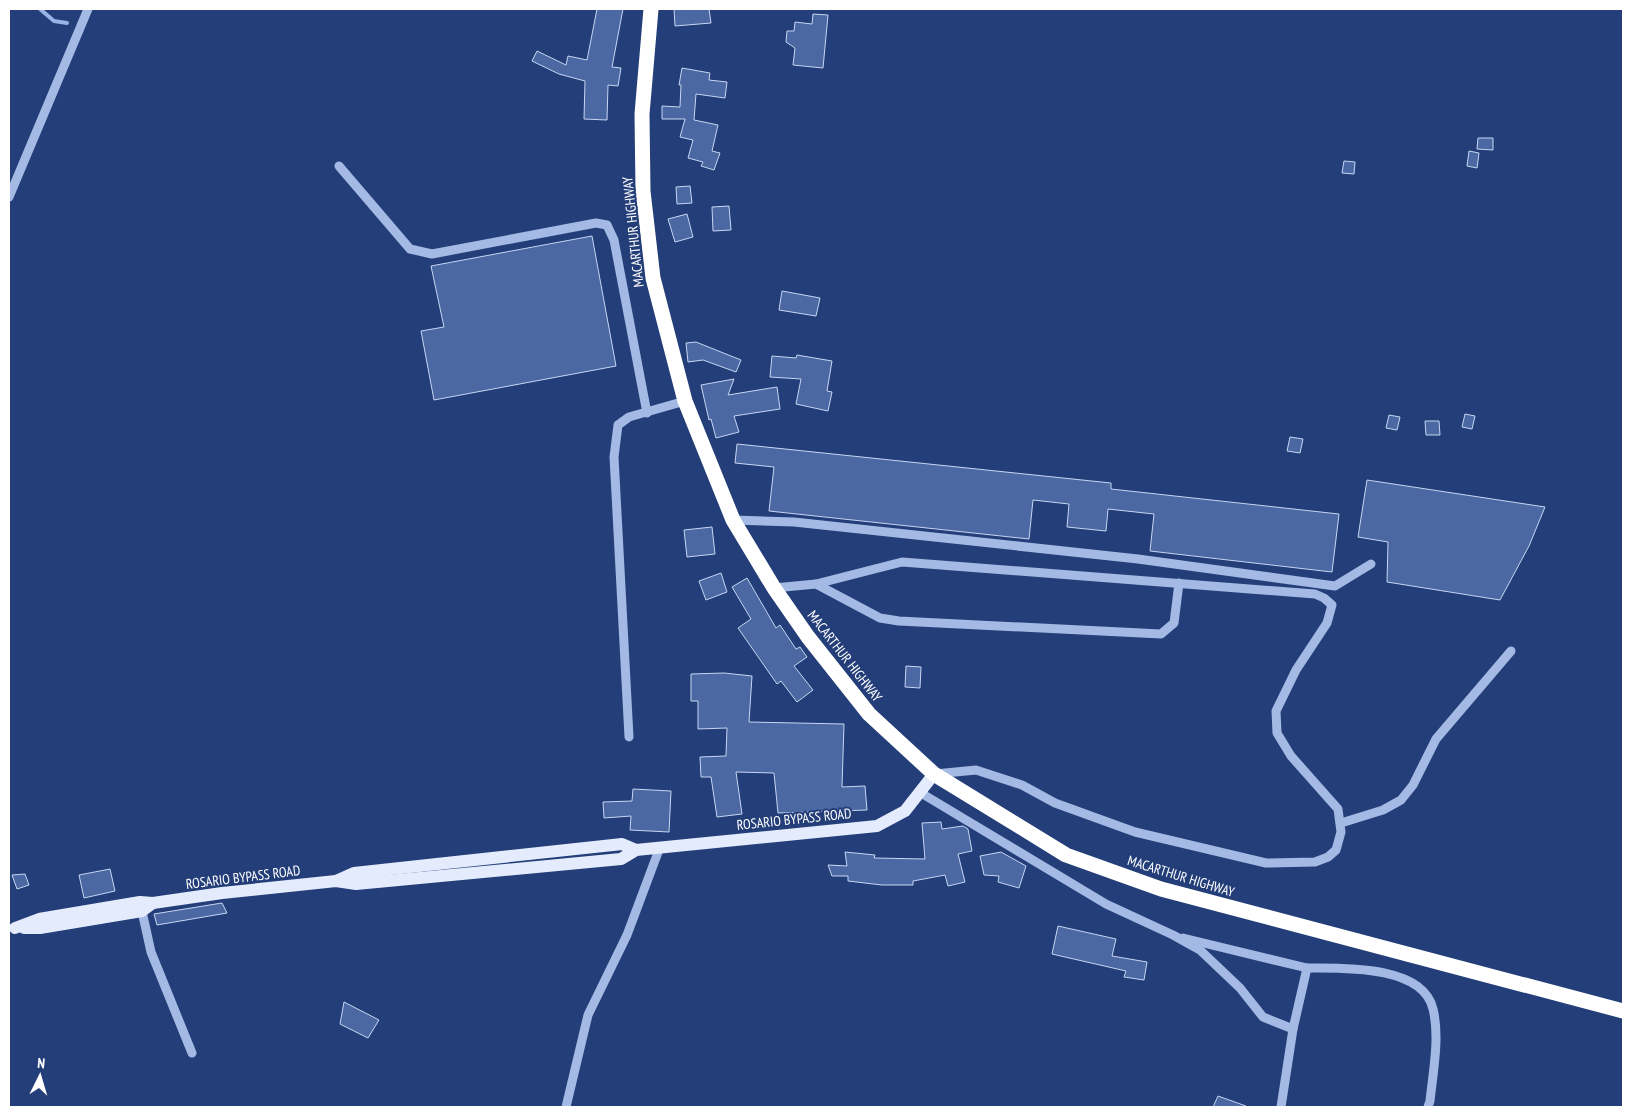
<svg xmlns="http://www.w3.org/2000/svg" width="1632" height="1116" font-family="'PT Sans Narrow',sans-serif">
	<rect width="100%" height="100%" fill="#233e78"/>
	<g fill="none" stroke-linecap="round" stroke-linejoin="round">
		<!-- stream -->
		<polyline stroke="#98b3e5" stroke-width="4" points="40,9 54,21 67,23"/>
	</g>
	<!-- building -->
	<g fill="#4b68a2" stroke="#c7d6f3">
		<polygon points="597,9 623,9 612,67 621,68 618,86 608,85 607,120 584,119 585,81 559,74 532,61 537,51 566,65 568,56 587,60"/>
		<polygon points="674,9 709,9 711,23 675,26"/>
		<polygon points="813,14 828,15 823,68 793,65 795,48 786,42 787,31 794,31 795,22 812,24"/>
		<polygon points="682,68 710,73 709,80 727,82 725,98 696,94 694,120 718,125 712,151 720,153 714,170 701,166 703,162 688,158 693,140 680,137 685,119 662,119 662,106 680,107 681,85 679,85"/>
		<polygon points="1478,138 1493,138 1493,150 1477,149"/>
		<polygon points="1469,151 1479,153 1477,168 1467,166"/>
		<polygon points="1344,161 1355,162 1354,174 1342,173"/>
		<polygon points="690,186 692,203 677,204 676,187"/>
		<polygon points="729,206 731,230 713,231 712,207"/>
		<polygon points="687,214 693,237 675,242 668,219"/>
		<polygon points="592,236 616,366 434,400 421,331 444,327 431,266"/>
		<polygon points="782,291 820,298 816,316 779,310"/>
		<polygon points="696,342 741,360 736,372 703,360 688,362 686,343"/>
		<polygon points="797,355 832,361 827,391 832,392 828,411 796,404 801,379 770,377 772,356 796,358"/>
		<polygon points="734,379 728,395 777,387 780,409 734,416 739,432 716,438 711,419 709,420 701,385"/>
		<polygon points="1465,414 1475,416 1472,429 1462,427"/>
		<polygon points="1389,415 1400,417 1397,430 1386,428"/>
		<polygon points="1425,421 1439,421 1440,435 1426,435"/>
		<polygon points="1290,437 1303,439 1300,453 1287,451"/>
		<polygon points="737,444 1111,483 1111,489 1339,514 1332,572 1150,551 1154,514 1108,509 1106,531 1067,527 1069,504 1033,500 1029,539 769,511 774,467 735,463"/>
		<polygon points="1367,480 1545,507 1529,546 1500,600 1387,582 1388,542 1358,537"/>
		<polygon points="712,527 715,554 687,557 684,530"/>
		<polygon points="721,573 727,592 706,600 699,581"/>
		<polygon points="747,578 776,628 780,625 796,649 800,647 807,657 794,666 813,690 797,702 781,681 777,684 738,628 751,619 732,587"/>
		<polygon points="906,666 921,667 920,688 905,687"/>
		<polygon points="724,673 752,676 749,722 844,724 842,787 865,786 867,810 778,813 774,773 736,772 742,814 717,817 711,777 701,777 700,757 726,756 727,728 698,729 698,701 691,701 691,674"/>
		<polygon points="633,789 671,791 669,832 630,830 631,816 604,818 603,802 632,801"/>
		<polygon points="941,822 942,829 963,826 968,829 972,851 958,854 965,882 948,886 945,875 913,881 913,885 882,885 848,881 848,876 832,876 828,865 847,866 845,852 875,855 874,858 925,859 922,823"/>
		<polygon points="1001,852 1026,866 1019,888 998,882 999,876 984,875 980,856"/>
		<polygon points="110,869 115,891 84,898 79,875"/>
		<polygon points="25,874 29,885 17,889 12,875"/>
		<polygon points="222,903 227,913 157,925 154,914"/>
		<polygon points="1058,926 1116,939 1112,956 1147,962 1144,980 1124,977 1126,971 1052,954"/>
		<polygon points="344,1002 379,1020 368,1038 340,1024"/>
		<polygon points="1218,1096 1246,1106 1246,1107 1213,1107"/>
	</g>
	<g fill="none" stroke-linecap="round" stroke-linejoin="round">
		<!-- minor -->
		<g stroke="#a4b9e4" stroke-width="9">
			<polyline points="339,166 410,249 432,254 596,223 607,225 614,240 647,413"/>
			<polyline points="9,197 88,9"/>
			<polyline points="733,520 794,522 1138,559 1335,586 1371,564"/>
			<polyline points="816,584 902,562 1315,594 1324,598 1332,605 1327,623 1296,670 1276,711 1277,733 1291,756 1338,809 1341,832 1336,850 1328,857 1315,862 1266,863 1135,832 1055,803 1022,785 976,770 935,774"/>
			<polyline points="774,588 816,584 880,618 899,621 1161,634 1174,623 1179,583"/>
			<polyline points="629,737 614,457 618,425 629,417 685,401"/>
			<polyline points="921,793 1106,904 1173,935 1200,950 1240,988 1263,1017 1293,1029 1281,1107"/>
			<polyline points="1341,823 1383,810 1401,800 1413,785 1436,739 1511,651"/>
			<polyline points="141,907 151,952 192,1053"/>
			<polyline points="1183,938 1307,968"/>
			<path d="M 1293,1029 L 1307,968 C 1343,968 1423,965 1433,1009 C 1440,1037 1433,1072 1430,1101 L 1428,1107"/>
			<polyline points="566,1107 588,1015 627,935 660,847"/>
		</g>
		<!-- major -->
		<g stroke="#e4ebfc" stroke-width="12">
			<polyline points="336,881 354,873 622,844 636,850"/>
			<polyline points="15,928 39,919 140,902 153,903 222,893 336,881 356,884 621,859 636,850 877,826 905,811 934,774"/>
			<polyline points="24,928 40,928 142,911 153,903"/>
		</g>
		<!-- highway -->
		<polyline stroke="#fff" stroke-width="15" points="651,9 642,114 643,191 653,278 685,401 733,520 774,588 808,637 869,714 934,774 1066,855 1161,889 1623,1011"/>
	</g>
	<g text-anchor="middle" stroke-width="4" stroke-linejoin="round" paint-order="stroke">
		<!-- street labels -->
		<g font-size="14" fill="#fff" stroke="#233e78">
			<text transform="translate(633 232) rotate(-96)" y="5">MACARTHUR HIGHWAY</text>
			<text transform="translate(845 656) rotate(52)" y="5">MACARTHUR HIGHWAY</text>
			<text transform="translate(794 819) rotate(-6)" y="5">ROSARIO BYPASS ROAD</text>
			<text transform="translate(1181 876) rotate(17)" y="5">MACARTHUR HIGHWAY</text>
			<text transform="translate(243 877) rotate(-7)" y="5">ROSARIO BYPASS ROAD</text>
		</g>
	</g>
	<!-- border -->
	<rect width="1632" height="1116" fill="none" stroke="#ffffff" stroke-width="20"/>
	<!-- north arrow -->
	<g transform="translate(40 1076) rotate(5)" stroke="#233e78" stroke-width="4" paint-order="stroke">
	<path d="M0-4L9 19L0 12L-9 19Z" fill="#ffffff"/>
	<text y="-8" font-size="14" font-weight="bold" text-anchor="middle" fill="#ffffff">N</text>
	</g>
</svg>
